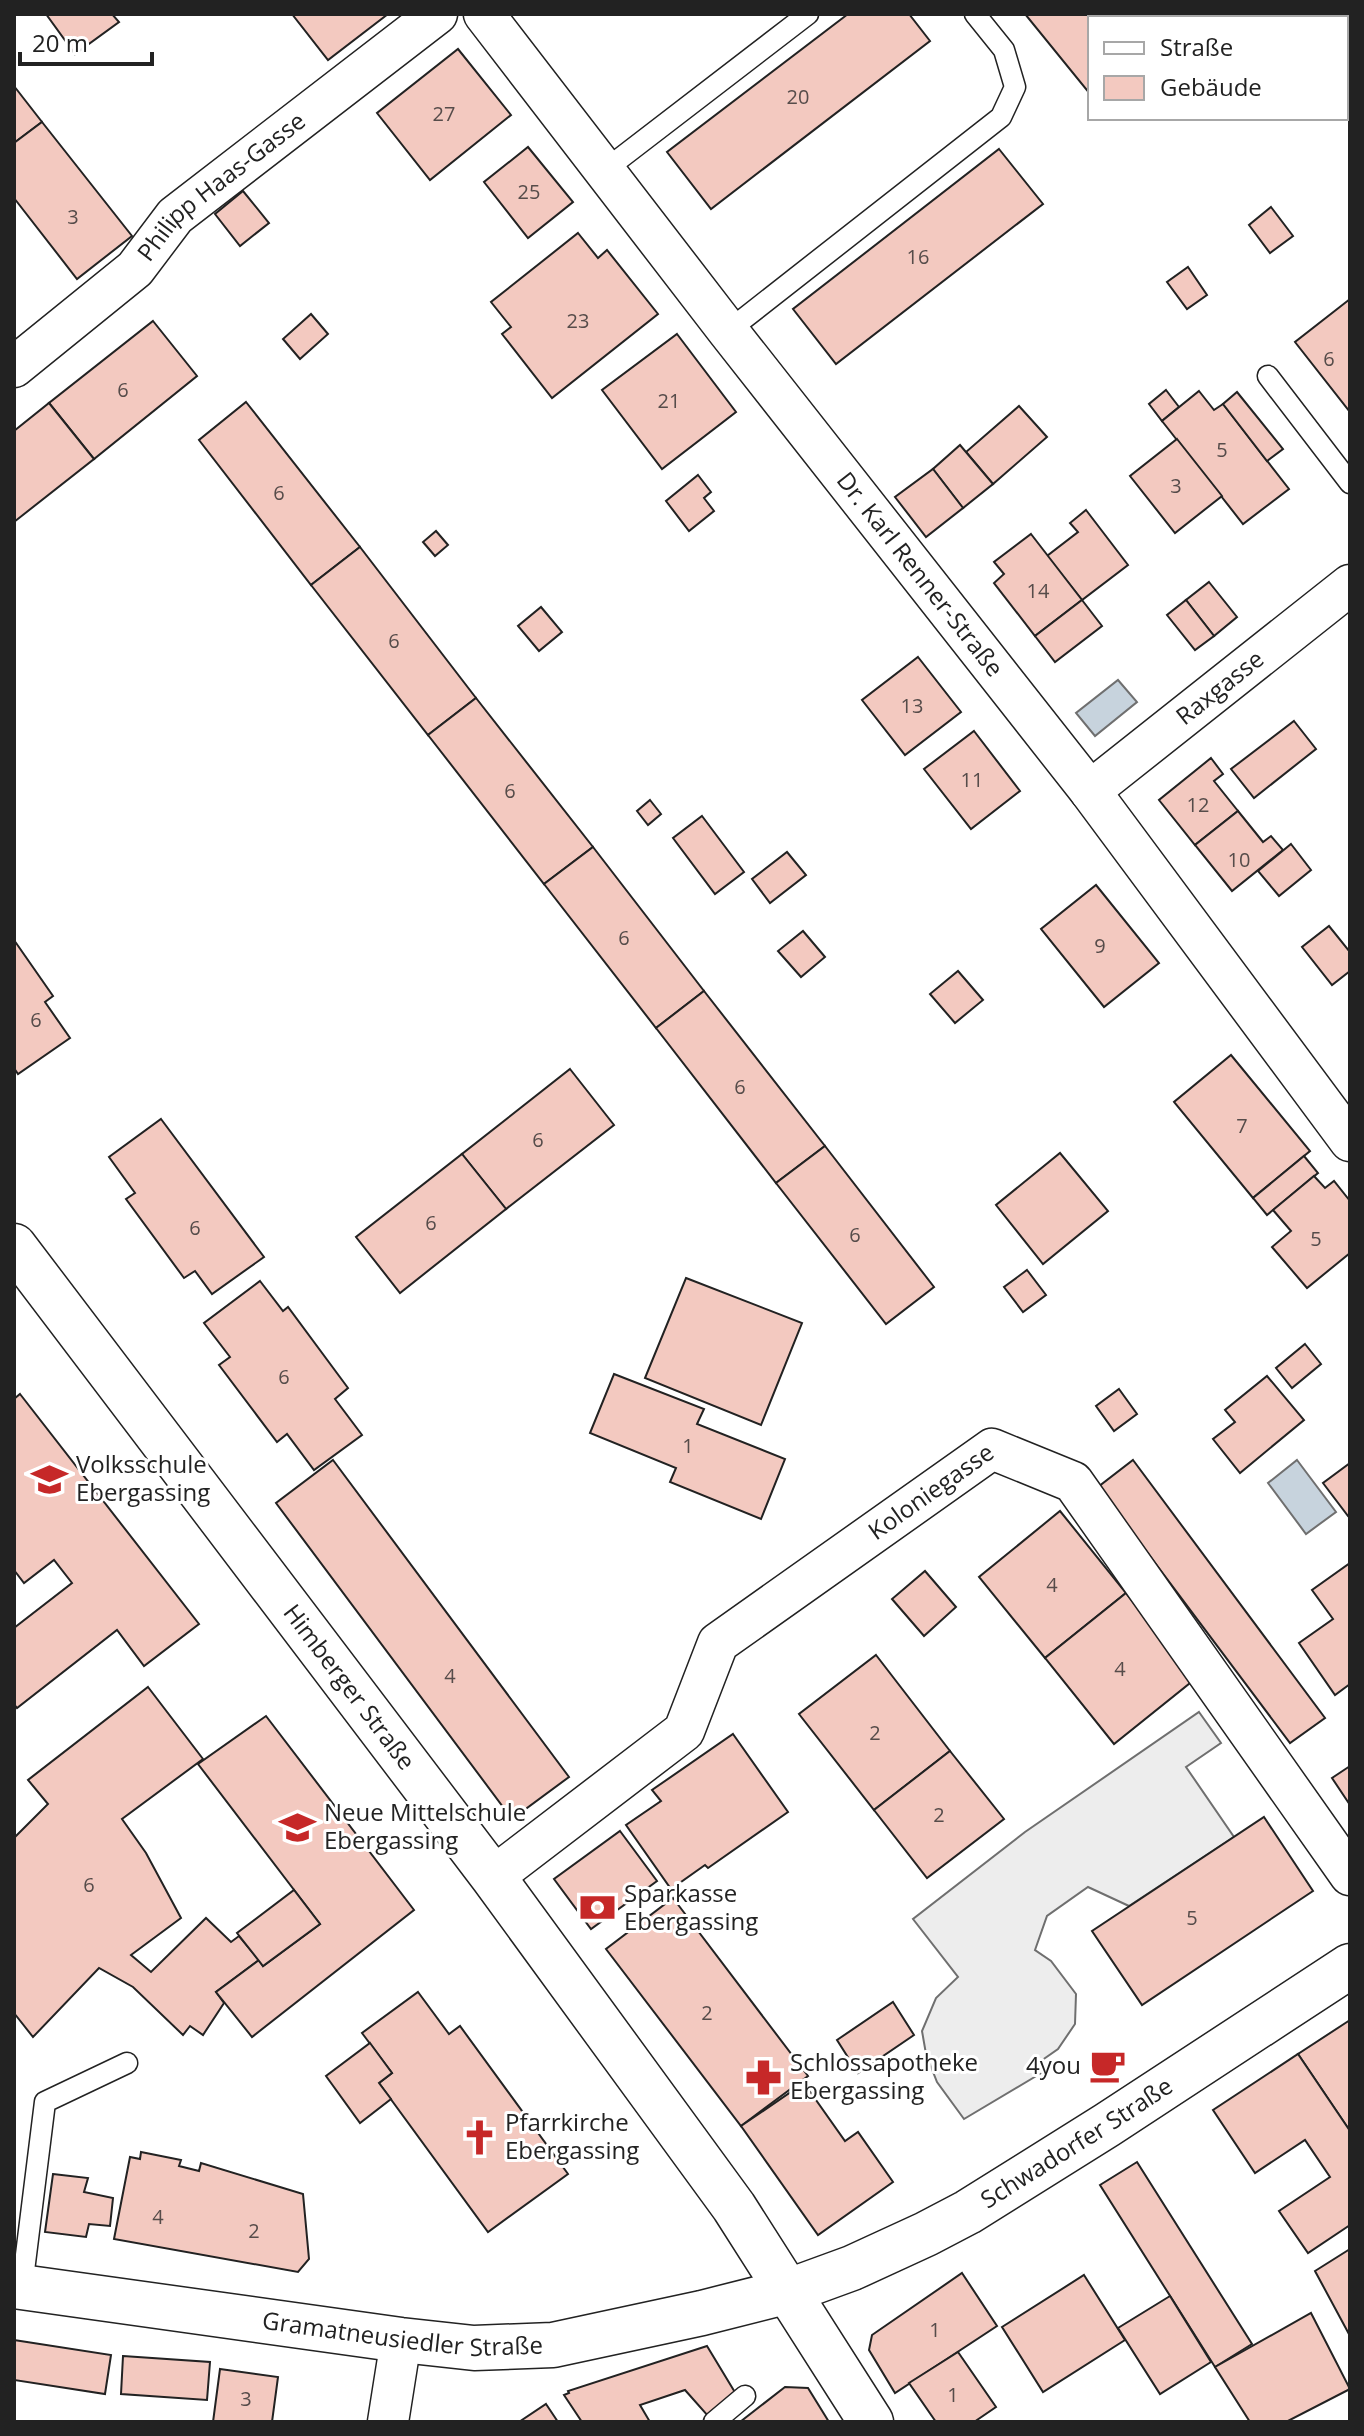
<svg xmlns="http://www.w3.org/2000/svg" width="1364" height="2436" font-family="'Open Sans',sans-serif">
	<rect width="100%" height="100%" fill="#fff"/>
	<!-- parking -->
	<polygon fill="#ededed" stroke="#6f6f6f" stroke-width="2" points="1199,1712 1221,1743 1186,1767 1234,1837 1129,1906 1088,1887 1047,1916 1035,1950 1051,1961 1076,1994 1075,2024 1058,2049 1038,2063 1043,2072 964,2119 937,2082 926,2054 922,2031 936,1998 958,1977 913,1919 1025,1832"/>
	<!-- water -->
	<g fill="#c7d3dd" stroke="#6f6f6f" stroke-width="2">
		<polygon points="1118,680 1137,702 1095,736 1076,713"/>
		<polygon points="1297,1460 1336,1512 1306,1534 1268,1483"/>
	</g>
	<!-- building -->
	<g fill="#f3c9c0" stroke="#222" stroke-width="2">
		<polygon points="46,14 112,14 119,22 75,54"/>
		<polygon points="292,14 388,14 328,60"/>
		<polygon points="848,14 909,14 930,41 711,209 667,152"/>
		<polygon points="1025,14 1103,14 1106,18 1090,18 1090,94"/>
		<polygon points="458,49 511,115 430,180 377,113"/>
		<polygon points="14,86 42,122 14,143"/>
		<polygon points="42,122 132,236 77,279 14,198 14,143"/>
		<polygon points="528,147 573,202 528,238 484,182"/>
		<polygon points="999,149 1043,204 836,364 793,309"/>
		<polygon points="243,191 269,223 240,246 215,214"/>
		<polygon points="1271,207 1293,236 1270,253 1249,225"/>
		<polygon points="578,233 598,258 607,250 658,314 552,398 502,334 511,327 491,302"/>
		<polygon points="1188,267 1207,295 1187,309 1167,282"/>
		<polygon points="1350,299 1350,412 1295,342"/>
		<polygon points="311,314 328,334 300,359 283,339"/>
		<polygon points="153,321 197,376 94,459 49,403"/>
		<polygon points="677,334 736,412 662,469 602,390"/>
		<polygon points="1166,390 1179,407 1162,421 1149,404"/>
		<polygon points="1199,391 1214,410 1223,404 1289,489 1243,524 1162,421"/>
		<polygon points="1237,392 1283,449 1267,461 1223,404"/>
		<polygon points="246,402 360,547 311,585 199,440"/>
		<polygon points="49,403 94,459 14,522 14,431"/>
		<polygon points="1019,406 1047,437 993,484 966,452"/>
		<polygon points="1177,439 1222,496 1175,533 1130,476"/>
		<polygon points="960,445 993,484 963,508 933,469"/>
		<polygon points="933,469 963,508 926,537 895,497"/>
		<polygon points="698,475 711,492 704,498 714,511 689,531 666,501"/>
		<polygon points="1086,510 1128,565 1082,600 1047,556 1078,532 1070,523"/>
		<polygon points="436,531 448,545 435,556 423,542"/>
		<polygon points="1031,534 1082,600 1035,636 994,583 1004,574 994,562"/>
		<polygon points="360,547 476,698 428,735 311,585"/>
		<polygon points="1209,582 1237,617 1214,636 1186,600"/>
		<polygon points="1082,600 1102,626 1055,662 1035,636"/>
		<polygon points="1186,600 1214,636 1195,650 1167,615"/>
		<polygon points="541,607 562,632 539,651 518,626"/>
		<polygon points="918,657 961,712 905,755 862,700"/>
		<polygon points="476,698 593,847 544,884 428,735"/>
		<polygon points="1294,721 1316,749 1254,798 1231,769"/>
		<polygon points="974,731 1020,791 971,829 924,769"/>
		<polygon points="1211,758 1223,774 1214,781 1238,811 1195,845 1159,800"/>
		<polygon points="650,800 661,814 648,825 637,811"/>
		<polygon points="1238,811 1263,842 1271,836 1283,850 1232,891 1195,845"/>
		<polygon points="702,816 744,872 715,894 673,838"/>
		<polygon points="1291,844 1311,870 1279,896 1258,871"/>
		<polygon points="593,847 704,991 656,1028 544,884"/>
		<polygon points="787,852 806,875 770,903 752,879"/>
		<polygon points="1096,885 1159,963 1104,1007 1041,929"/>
		<polygon points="1329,926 1350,952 1350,971 1332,985 1302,947"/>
		<polygon points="803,931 825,957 801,977 778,951"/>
		<polygon points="14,940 53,996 45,1002 70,1038 18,1074 14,1068"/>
		<polygon points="958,971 983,1000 955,1023 930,994"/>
		<polygon points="704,991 825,1146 776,1183 656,1028"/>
		<polygon points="1231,1055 1310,1151 1253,1198 1174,1102"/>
		<polygon points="570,1069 614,1125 506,1209 462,1154"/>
		<polygon points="161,1119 264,1257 212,1294 195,1271 184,1278 126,1199 135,1193 109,1157"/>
		<polygon points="825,1146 934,1287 886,1324 776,1183"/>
		<polygon points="1060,1153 1108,1211 1043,1264 996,1205"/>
		<polygon points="462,1154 506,1209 400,1293 356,1237"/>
		<polygon points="1304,1156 1318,1173 1267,1215 1253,1198"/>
		<polygon points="1314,1176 1325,1188 1334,1181 1350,1201 1350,1253 1307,1288 1272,1247 1291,1231 1273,1210"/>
		<polygon points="1027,1270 1046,1295 1023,1312 1004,1287"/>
		<polygon points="686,1278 802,1323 761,1425 645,1378"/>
		<polygon points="260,1281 283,1311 288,1307 348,1388 335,1399 362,1435 314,1470 287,1434 277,1442 219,1365 230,1357 204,1323"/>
		<polygon points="1305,1344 1321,1364 1292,1388 1276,1368"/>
		<polygon points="614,1374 704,1409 697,1424 785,1459 761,1519 670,1482 676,1468 590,1433"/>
		<polygon points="1267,1376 1304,1420 1240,1473 1213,1439 1235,1422 1225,1410"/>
		<polygon points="1119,1389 1137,1414 1114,1431 1096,1406"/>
		<polygon points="20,1394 199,1624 144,1666 117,1630 17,1708 14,1704 14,1628 72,1583 54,1560 24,1583 14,1570 14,1399"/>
		<polygon points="333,1460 569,1777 512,1819 276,1503"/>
		<polygon points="1133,1460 1325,1718 1290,1743 1098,1487"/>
		<polygon points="1350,1463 1350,1515 1348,1516 1323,1483"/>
		<polygon points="1060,1511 1126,1593 1045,1658 979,1577"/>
		<polygon points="1350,1563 1350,1684 1335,1695 1299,1643 1333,1619 1312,1590"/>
		<polygon points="925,1571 956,1607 924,1636 892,1599"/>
		<polygon points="1126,1593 1195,1679 1114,1744 1045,1658"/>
		<polygon points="876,1655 950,1751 874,1810 799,1714"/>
		<polygon points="148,1687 203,1759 122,1819 146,1853 181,1918 131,1955 151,1972 206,1918 231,1942 239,1936 259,1960 216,1992 224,2003 203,2035 190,2026 183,2035 133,1987 99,1968 33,2037 14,2013 14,1838 48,1804 28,1780"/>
		<polygon points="266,1716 414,1910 252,2037 216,1992 259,1960 263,1966 320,1924 198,1764"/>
		<polygon points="733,1734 788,1812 708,1868 705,1865 671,1889 626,1825 661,1801 652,1790"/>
		<polygon points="950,1751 1004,1819 927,1878 874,1810"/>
		<polygon points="1350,1766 1350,1805 1332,1778"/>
		<polygon points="1264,1817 1313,1891 1142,2005 1092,1931"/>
		<polygon points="620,1831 657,1881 591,1929 554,1879"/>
		<polygon points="294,1890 320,1924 263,1966 237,1933"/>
		<polygon points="673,1898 808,2076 741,2126 606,1949"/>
		<polygon points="418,1992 449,2034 460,2026 568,2174 488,2232 379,2083 392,2073 362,2033"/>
		<polygon points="893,2002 914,2035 858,2073 837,2040"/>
		<polygon points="1350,2020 1350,2131 1298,2054"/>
		<polygon points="370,2043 392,2073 379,2083 391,2099 360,2123 326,2076"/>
		<polygon points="1298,2054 1350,2131 1350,2225 1308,2253 1279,2211 1330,2177 1305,2140 1255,2173 1213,2110"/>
		<polygon points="804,2083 845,2141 858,2132 893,2182 818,2235 741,2126"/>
		<polygon points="141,2152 181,2160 179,2166 199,2171 201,2163 303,2194 309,2259 298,2272 114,2239 130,2157 140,2159"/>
		<polygon points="1137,2162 1252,2344 1215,2367 1100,2185"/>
		<polygon points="53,2174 88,2178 84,2192 113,2198 110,2226 89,2224 86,2237 45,2232"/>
		<polygon points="1350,2249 1350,2336 1315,2271"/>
		<polygon points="962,2273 997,2326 895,2393 869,2350 872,2335"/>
		<polygon points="1084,2275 1125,2340 1043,2392 1002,2327"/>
		<polygon points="1170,2296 1211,2362 1160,2394 1118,2328"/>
		<polygon points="1311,2313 1350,2389 1286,2422 1250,2422 1215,2367"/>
		<polygon points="14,2340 111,2355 105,2394 14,2380"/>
		<polygon points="707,2346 736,2394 708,2416 685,2390 640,2405 650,2422 582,2422 564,2395 569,2393 568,2391"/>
		<polygon points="958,2352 996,2407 974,2422 936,2422 909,2383"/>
		<polygon points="123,2356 210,2362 207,2400 121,2394"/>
		<polygon points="220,2369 278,2377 272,2422 213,2422"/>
		<polygon points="785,2387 808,2388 829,2422 740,2422"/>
		<polygon points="546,2404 558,2422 519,2422"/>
	</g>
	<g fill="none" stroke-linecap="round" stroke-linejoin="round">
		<defs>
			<g id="lane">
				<polyline points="605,170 808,14"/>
				<polyline points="728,331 1001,117 1015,87 1004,50 975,14"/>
				<polyline points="1268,376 1350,483"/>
				<polyline points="22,2287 45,2102 127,2063"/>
				<polyline points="714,2422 745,2396"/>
			</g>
			<g id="street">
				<path id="s1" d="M 484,14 L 728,331 L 1090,791 L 1350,1141"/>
				<path id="s2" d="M 14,367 L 135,269 L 175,216 L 437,14"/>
				<path id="s3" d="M 1090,791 L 1350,585"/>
				<path id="s4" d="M 493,1877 L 684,1731 L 718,1643 L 992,1449 L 1073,1482 L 1350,1875"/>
				<polyline points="388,2422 401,2340"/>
			</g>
			<g id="secondary">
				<path id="s5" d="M 14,2286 L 401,2340 L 474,2348 L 553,2345 L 702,2313 L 789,2291 L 852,2268 L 926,2234 L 968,2212 L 1107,2125 L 1350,1966"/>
			</g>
			<g id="primary">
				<path id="s6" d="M 14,1246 L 493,1877 L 734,2207 L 871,2422"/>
			</g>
		</defs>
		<!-- lane casing -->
		<use href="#lane" stroke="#222" stroke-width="23"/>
		<!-- street casing -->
		<use href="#street" stroke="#222" stroke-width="43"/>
		<!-- secondary casing -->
		<use href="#secondary" stroke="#222" stroke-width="47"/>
		<!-- primary casing -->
		<use href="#primary" stroke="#222" stroke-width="47"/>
		<!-- lane -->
		<use href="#lane" stroke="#fff" stroke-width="20"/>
		<!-- street -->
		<use href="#street" stroke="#fff" stroke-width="40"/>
		<!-- secondary -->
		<use href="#secondary" stroke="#fff" stroke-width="44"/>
		<!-- primary -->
		<use href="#primary" stroke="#fff" stroke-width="44"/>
	</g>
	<!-- icons -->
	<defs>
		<symbol id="school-bare" viewBox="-9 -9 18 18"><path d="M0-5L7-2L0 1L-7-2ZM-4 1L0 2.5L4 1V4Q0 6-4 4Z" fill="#c62828" stroke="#fff" stroke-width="2.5" paint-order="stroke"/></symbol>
		<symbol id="bank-bare" viewBox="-9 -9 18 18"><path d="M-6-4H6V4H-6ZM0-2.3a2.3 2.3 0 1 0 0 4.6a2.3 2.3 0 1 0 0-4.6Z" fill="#c62828" stroke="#fff" stroke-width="2.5" paint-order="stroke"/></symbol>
		<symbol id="cafe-bare" viewBox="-9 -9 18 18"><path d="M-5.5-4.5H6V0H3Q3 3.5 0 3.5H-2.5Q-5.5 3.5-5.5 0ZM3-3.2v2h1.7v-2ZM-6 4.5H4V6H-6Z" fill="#c62828" stroke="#fff" stroke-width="2.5" paint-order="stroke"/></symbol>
		<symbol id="pharmacy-bare" viewBox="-9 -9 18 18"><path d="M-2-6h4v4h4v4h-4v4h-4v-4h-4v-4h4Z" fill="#c62828" stroke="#fff" stroke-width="2.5" paint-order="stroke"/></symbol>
		<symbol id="church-bare" viewBox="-9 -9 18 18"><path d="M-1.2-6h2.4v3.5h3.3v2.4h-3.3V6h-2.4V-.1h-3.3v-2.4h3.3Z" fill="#c62828" stroke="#fff" stroke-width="2.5" paint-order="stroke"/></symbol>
	</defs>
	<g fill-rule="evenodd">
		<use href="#school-bare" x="24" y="1454" width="51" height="51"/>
		<use href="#school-bare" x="272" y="1802" width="51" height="51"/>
		<use href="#bank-bare" x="572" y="1882" width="51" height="51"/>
		<use href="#cafe-bare" x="1082" y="2040" width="51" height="51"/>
		<use href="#pharmacy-bare" x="738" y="2052" width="51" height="51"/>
		<use href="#church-bare" x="454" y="2112" width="51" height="51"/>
	</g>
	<g text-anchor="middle" stroke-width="6" stroke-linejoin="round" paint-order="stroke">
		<!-- number labels -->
		<g font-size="20" fill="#564c4a">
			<text x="798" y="104">20</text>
			<text x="444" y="121">27</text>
			<text x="529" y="199">25</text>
			<text x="73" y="224">3</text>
			<text x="918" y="264">16</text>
			<text x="578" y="328">23</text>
			<text x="1329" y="366">6</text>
			<text x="123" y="397">6</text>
			<text x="669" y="408">21</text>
			<text x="1222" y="457">5</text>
			<text x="1176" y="493">3</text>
			<text x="279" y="500">6</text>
			<text x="1038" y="598">14</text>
			<text x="394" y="648">6</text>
			<text x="912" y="713">13</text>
			<text x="972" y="787">11</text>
			<text x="510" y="798">6</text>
			<text x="1198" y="812">12</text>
			<text x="1239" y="867">10</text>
			<text x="624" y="945">6</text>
			<text x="1100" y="953">9</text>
			<text x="36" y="1027">6</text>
			<text x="740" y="1094">6</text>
			<text x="1242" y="1133">7</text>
			<text x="538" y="1147">6</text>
			<text x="431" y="1230">6</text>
			<text x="195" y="1235">6</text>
			<text x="855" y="1242">6</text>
			<text x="1316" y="1246">5</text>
			<text x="284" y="1384">6</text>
			<text x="688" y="1453">1</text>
			<text x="1052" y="1592">4</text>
			<text x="1120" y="1676">4</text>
			<text x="450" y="1683">4</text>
			<text x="875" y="1740">2</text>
			<text x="939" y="1822">2</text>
			<text x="89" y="1892">6</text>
			<text x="1192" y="1925">5</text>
			<text x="707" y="2020">2</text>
			<text x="158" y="2224">4</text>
			<text x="254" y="2238">2</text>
			<text x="935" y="2337">1</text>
			<text x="953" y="2402">1</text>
			<text x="246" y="2406">3</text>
		</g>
		<!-- street labels -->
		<g font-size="24" fill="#222" stroke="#fff">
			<text dy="8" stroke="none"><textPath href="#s2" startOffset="276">Philipp Haas-Gasse</textPath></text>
			<text dy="8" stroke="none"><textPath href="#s1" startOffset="710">Dr. Karl Renner-Straße</textPath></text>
			<text dy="8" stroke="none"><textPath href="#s3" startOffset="166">Raxgasse</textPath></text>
			<text dy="8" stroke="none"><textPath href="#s4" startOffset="596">Koloniegasse</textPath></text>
			<text dy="8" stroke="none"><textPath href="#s6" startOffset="554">Himberger Straße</textPath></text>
			<text dy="8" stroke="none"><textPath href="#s5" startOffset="1110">Schwadorfer Straße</textPath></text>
			<text dy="8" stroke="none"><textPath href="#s5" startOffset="392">Gramatneusiedler Straße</textPath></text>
		</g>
		<!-- poi labels -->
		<g font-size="24" fill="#222" stroke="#fff" text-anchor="start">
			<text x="76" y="1473">Volksschule<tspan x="76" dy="28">Ebergassing</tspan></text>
			<text x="324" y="1821">Neue Mittelschule<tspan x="324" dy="28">Ebergassing</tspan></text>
			<text x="624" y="1902">Sparkasse<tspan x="624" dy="28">Ebergassing</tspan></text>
			<text x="790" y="2071">Schlossapotheke<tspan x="790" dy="28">Ebergassing</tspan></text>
			<text x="1081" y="2074" text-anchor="end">4you</text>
			<text x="505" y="2131">Pfarrkirche<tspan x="505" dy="28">Ebergassing</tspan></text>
		</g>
	</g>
	<!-- border -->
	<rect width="1364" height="2436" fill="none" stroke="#222222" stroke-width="32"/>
	<!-- legend -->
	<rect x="1088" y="16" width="260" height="104" fill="#ffffff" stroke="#a7a7a7" stroke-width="2"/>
	<rect x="1104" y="42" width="40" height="12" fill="#ffffff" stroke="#a7a7a7" stroke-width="2"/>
	<text x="1160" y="56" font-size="24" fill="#222222">Straße</text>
	<rect x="1104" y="76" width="40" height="24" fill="#f3c9c0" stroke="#a7a7a7" stroke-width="2"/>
	<text x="1160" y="96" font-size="24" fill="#222222">Gebäude</text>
	<!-- scale -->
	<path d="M20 52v12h132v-12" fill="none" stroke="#222222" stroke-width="4"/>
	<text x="32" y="52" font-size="24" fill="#222222" stroke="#ffffff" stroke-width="6" paint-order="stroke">20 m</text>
</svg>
